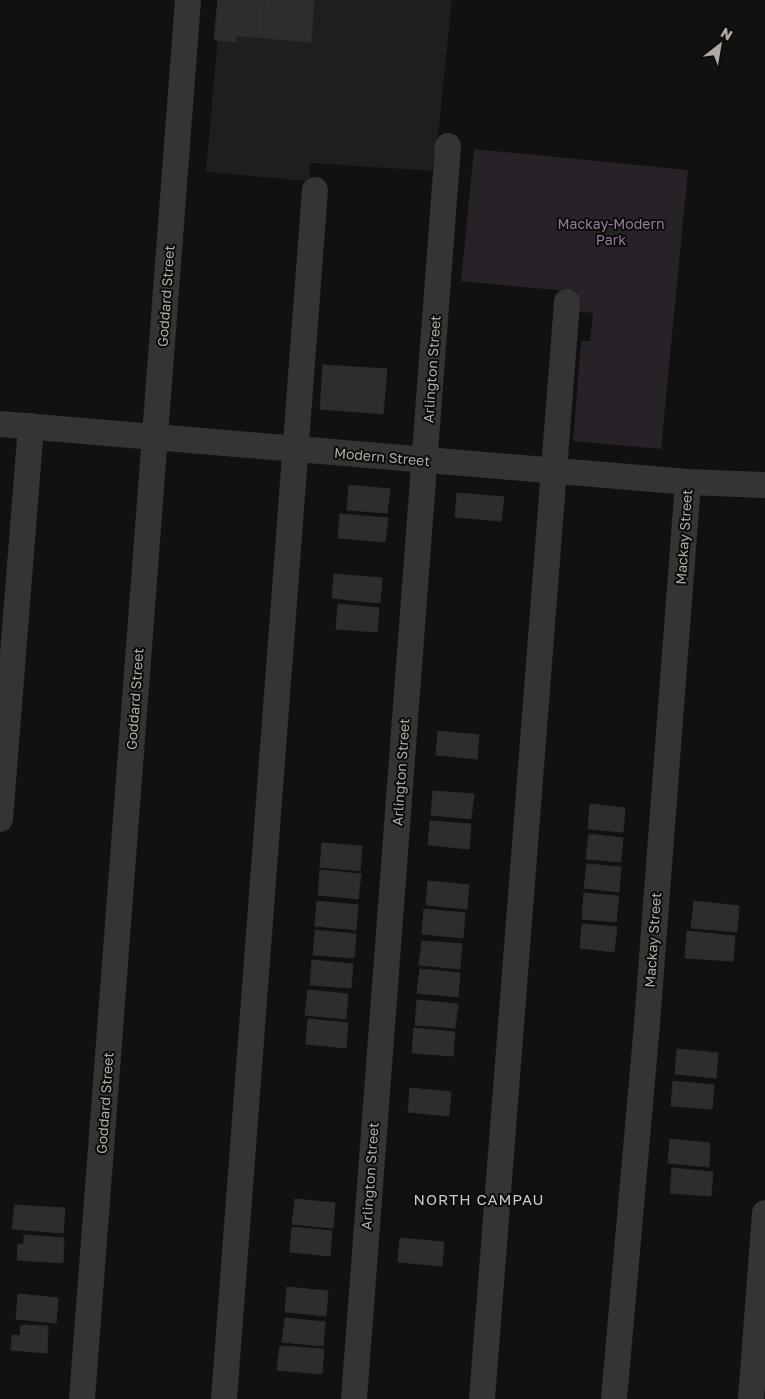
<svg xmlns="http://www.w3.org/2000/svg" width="765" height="1399" font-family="'Golos Text',sans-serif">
	<rect width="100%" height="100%" fill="#111110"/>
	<!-- built -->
	<polygon fill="#1e1e1c" points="221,0 452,0 439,127 432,171 310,163 310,181 206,172"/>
	<!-- green -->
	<polygon fill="#272128" points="474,149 688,170 661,449 573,441 581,341 590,341 593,313 575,311 577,292 461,281"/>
	<!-- building -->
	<g fill="#2d2d2b" stroke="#2d2c2a">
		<polygon points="218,0 265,0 262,38 236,36 236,42 214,40"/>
		<polygon points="265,0 314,0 311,42 262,38"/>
		<polygon points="323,365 387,369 383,414 320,409"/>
		<polygon points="349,485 390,489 387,513 347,510"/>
		<polygon points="457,493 504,497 501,521 455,517"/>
		<polygon points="340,514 388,518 385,542 338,538"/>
		<polygon points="334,574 382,578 380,603 332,598"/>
		<polygon points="338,604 379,608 377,632 336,629"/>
		<polygon points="438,731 479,735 477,759 436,755"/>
		<polygon points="433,791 474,794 471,819 431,815"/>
		<polygon points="590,804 625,808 623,832 588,829"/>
		<polygon points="430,821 471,824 469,849 428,845"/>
		<polygon points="589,834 623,838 621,862 586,859"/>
		<polygon points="322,843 362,846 360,871 320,867"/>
		<polygon points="587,864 621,867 619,892 584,888"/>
		<polygon points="320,870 361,874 358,899 318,895"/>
		<polygon points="428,881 469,885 467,909 426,905"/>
		<polygon points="584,893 619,896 616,922 582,919"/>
		<polygon points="317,901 358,905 356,930 315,926"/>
		<polygon points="694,901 739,906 737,932 691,928"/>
		<polygon points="424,909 465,913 463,938 422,934"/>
		<polygon points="582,924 617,927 614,952 580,948"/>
		<polygon points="315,930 356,934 354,958 313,955"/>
		<polygon points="687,931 735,936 733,961 685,958"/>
		<polygon points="422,941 462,944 460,969 419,965"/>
		<polygon points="312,960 353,964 351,988 310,985"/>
		<polygon points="420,969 460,973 458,997 417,993"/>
		<polygon points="308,990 348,994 346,1019 305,1015"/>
		<polygon points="417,1000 458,1004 455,1028 415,1025"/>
		<polygon points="308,1019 348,1023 346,1048 306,1044"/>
		<polygon points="414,1028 455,1032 453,1056 412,1053"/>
		<polygon points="677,1049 718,1053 716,1078 675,1074"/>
		<polygon points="673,1081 714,1085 712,1109 671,1106"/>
		<polygon points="410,1088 451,1092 449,1116 408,1112"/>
		<polygon points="670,1139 710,1143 709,1167 668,1163"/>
		<polygon points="672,1168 713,1172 711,1196 670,1193"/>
		<polygon points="295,1199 335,1203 333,1228 292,1224"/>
		<polygon points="15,1205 65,1208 63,1233 12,1229"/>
		<polygon points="292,1227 332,1231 330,1256 290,1252"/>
		<polygon points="24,1235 64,1238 63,1263 17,1260 18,1244 24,1244"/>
		<polygon points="400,1238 444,1242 442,1266 398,1262"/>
		<polygon points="287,1287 328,1291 326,1316 285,1312"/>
		<polygon points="18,1294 58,1298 56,1323 16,1319"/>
		<polygon points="285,1318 325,1322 323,1346 282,1342"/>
		<polygon points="21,1325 48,1326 47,1353 11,1350 12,1335 20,1336"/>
		<polygon points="280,1346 324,1349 322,1374 277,1370"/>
	</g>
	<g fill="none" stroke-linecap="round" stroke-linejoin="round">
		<!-- minor -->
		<g stroke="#363432" stroke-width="26">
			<polyline points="0,424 688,482 765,485"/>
			<polyline points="0,819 31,426"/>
			<polyline points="82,1399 188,0"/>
			<polyline points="224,1399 315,190"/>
			<polyline points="354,1399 448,146"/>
			<polyline points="482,1399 567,302"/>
			<polyline points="614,1399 647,1024 688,482"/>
			<polyline points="751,1399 765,1213"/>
		</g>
	</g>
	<g text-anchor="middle" stroke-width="4" stroke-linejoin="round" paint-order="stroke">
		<!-- park labels -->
		<g font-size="14" fill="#927c99" stroke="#0c0c0b">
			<text x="611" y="229">Mackay-Modern<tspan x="611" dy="16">Park</tspan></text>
		</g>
		<!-- street labels -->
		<g font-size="14" fill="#b0a8a3" stroke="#0c0c0b">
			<text transform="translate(166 296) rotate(-86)" y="5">Goddard Street</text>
			<text transform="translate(432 369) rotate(-86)" y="5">Arlington Street</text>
			<text transform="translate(382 457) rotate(5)" y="5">Modern Street</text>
			<text transform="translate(684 537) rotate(-86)" y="5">Mackay Street</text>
			<text transform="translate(135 699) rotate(-86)" y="5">Goddard Street</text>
			<text transform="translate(401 772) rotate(-86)" y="5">Arlington Street</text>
			<text transform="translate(653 940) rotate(-86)" y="5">Mackay Street</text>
			<text transform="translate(105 1103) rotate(-86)" y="5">Goddard Street</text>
			<text transform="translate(370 1176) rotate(-86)" y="5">Arlington Street</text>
		</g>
		<!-- neighbourhood labels -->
		<g font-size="15" letter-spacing="1" fill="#cdc7c3" stroke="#0c0c0b">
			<text x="479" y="1205">NORTH CAMPAU</text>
		</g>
	</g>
	<!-- north arrow -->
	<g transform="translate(720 45) rotate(31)" stroke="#0c0c0b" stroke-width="4" paint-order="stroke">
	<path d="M0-4L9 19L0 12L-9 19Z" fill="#b0a8a3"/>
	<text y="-8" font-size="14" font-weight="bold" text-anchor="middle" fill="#b0a8a3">N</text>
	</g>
</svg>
